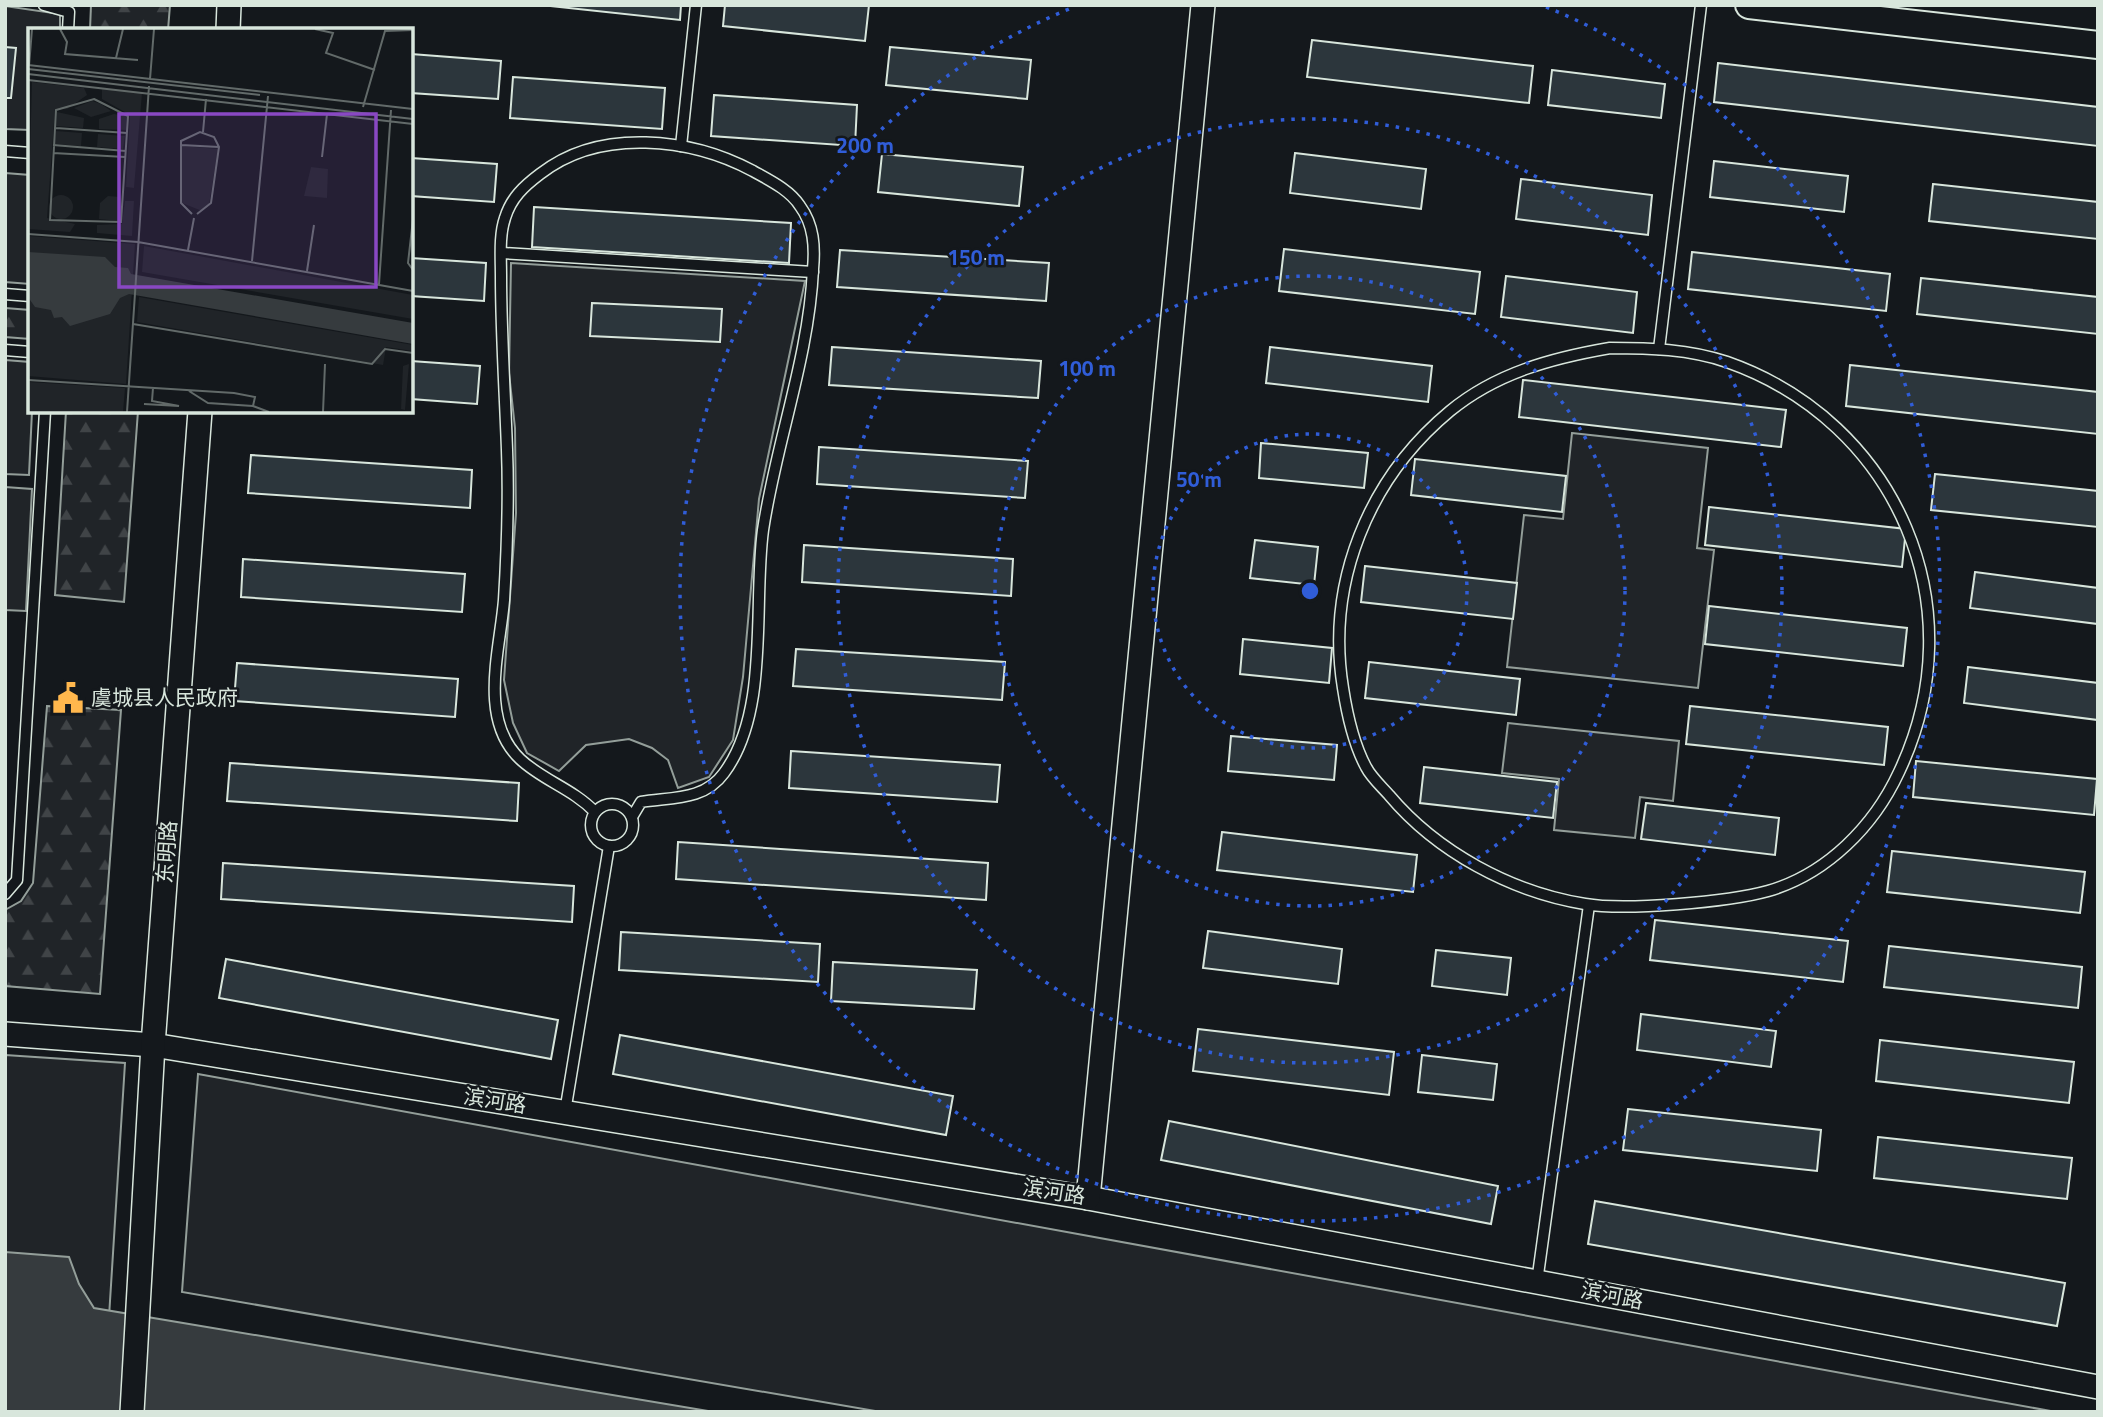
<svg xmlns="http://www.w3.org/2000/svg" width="2103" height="1417" font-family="'Titillium Web','Noto Sans SC',sans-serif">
	<defs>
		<pattern id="forest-firs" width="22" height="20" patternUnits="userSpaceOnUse" patternTransform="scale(1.75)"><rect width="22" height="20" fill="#202428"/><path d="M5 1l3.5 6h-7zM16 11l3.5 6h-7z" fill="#404447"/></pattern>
	</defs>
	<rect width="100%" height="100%" fill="#14181c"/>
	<!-- green -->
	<g fill="#202428" stroke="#939e99" stroke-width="2">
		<polygon points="5,6 60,14 60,30 30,30 30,130 5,129"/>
		<polygon points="5,173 30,175 30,284 5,282"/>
		<polygon points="511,263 805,281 759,499 743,677 733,740 709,777 678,788 668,760 652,748 629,739 586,745 559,771 527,753 513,723 504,680 516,513 515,428 509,373"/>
		<polygon points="5,360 30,362 30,411 32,411 29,475 5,474"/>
		<polygon points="1572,433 1708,448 1697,548 1714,550 1698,688 1507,667 1524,515 1563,519"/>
		<polygon points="5,487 32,489 26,611 5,610"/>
		<polygon points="1508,723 1679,741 1673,801 1640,797 1635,838 1554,830 1559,779 1502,773"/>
		<polygon points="5,1055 125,1063 103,1412 5,1412"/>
		<polygon points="198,1074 2056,1412 881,1412 182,1292"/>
	</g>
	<!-- forest -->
	<g fill="url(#forest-firs)" stroke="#939e99" stroke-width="2">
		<polygon points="91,5 170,5 168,30 90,30"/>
		<polygon points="5,308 30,310 30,339 5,337"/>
		<polygon points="66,411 138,411 124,602 55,595"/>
		<polygon points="47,706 121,710 100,994 5,986 5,910 21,901 33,883"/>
	</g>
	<!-- water -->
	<polygon fill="#363b3e" stroke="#939e99" stroke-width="2" points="5,1252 69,1257 79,1284 94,1308 714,1412 5,1412"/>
	<!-- building -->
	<g fill="#2c363c" stroke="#d8e6dc" stroke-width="2">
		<polygon points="541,5 681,5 680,20"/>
		<polygon points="725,5 869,5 865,41 723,26"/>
		<polygon points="1312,40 1533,66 1529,103 1307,77"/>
		<polygon points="5,47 16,48 11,98 5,98"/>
		<polygon points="890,47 1031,60 1027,99 886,85"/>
		<polygon points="411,54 501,61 498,99 411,93"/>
		<polygon points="1718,63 2098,107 2098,146 1714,102"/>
		<polygon points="1552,70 1665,84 1661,118 1548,105"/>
		<polygon points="513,77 665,88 662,129 510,118"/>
		<polygon points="714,95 857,105 855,146 711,136"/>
		<polygon points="1295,153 1426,169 1421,209 1290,193"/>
		<polygon points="882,154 1023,167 1019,206 878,192"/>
		<polygon points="411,158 497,164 494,202 411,196"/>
		<polygon points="1714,161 1848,176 1844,212 1710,197"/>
		<polygon points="1521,179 1652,195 1648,235 1516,219"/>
		<polygon points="1933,184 2098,202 2098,239 1929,221"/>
		<polygon points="534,207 791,223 789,263 532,247"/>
		<polygon points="1284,249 1480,272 1475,314 1279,291"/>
		<polygon points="840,250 1049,263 1046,301 837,287"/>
		<polygon points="1692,252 1890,274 1886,311 1688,289"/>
		<polygon points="411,258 486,263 484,301 411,296"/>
		<polygon points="1506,276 1637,292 1633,333 1501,317"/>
		<polygon points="1921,278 2098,297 2098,334 1917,314"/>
		<polygon points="592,303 722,309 720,342 590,336"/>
		<polygon points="832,347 1041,361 1038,398 829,385"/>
		<polygon points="1270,347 1432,366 1428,402 1266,383"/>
		<polygon points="411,361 480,366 477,404 411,399"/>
		<polygon points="1850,365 2098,392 2098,434 1846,406"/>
		<polygon points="1523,380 1786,410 1781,447 1519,417"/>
		<polygon points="1261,443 1368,453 1364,488 1259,478"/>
		<polygon points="819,447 1028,461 1025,498 817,484"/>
		<polygon points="251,455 472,470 470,508 248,493"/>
		<polygon points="1415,459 1566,476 1562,512 1411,495"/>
		<polygon points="1935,474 2098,491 2098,527 1931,510"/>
		<polygon points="1709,507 1906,529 1902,567 1705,545"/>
		<polygon points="1255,540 1318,547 1314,585 1250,578"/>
		<polygon points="804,545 1013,559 1011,596 802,582"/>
		<polygon points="243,559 465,574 462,612 241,597"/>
		<polygon points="1365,566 1517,583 1513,619 1361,602"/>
		<polygon points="1975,572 2098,588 2098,624 1970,608"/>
		<polygon points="1709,606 1907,628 1903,666 1705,644"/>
		<polygon points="1243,639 1332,648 1329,683 1240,674"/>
		<polygon points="796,649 1005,662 1002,700 793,686"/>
		<polygon points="1369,662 1520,679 1516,715 1365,698"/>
		<polygon points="237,663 458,679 455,717 234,701"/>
		<polygon points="1968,667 2098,683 2098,720 1964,703"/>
		<polygon points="1690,706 1888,727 1884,765 1686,744"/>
		<polygon points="1231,736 1337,745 1334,780 1228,771"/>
		<polygon points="791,751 1000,765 997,802 789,788"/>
		<polygon points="1916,761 2097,779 2094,815 1913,797"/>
		<polygon points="230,763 519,783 517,821 227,801"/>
		<polygon points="1424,767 1557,782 1553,818 1420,803"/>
		<polygon points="1646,803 1779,818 1775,855 1641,839"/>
		<polygon points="1222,832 1417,855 1413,892 1217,870"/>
		<polygon points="678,842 988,863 986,900 676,879"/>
		<polygon points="1892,851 2085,872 2080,913 1887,892"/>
		<polygon points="223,863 574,886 572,922 221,899"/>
		<polygon points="1655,920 1848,941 1843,982 1650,960"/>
		<polygon points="1208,931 1342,949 1338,984 1203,968"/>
		<polygon points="621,932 820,944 818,982 619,970"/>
		<polygon points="1889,946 2082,967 2078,1008 1884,987"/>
		<polygon points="1436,950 1511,958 1507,995 1432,986"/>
		<polygon points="226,959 558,1020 551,1059 219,998"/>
		<polygon points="833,962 977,970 974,1009 831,1001"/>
		<polygon points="1641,1014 1776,1031 1771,1067 1637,1050"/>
		<polygon points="1198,1029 1394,1052 1389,1095 1193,1071"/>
		<polygon points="620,1035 953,1096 946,1135 613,1074"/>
		<polygon points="1880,1040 2074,1062 2069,1103 1876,1081"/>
		<polygon points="1422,1055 1497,1064 1493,1100 1418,1092"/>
		<polygon points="1628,1109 1821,1130 1817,1171 1623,1150"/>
		<polygon points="1169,1121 1498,1186 1491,1224 1161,1160"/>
		<polygon points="1878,1137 2072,1158 2067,1199 1874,1178"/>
		<polygon points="1595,1201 2065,1283 2057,1326 1588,1244"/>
	</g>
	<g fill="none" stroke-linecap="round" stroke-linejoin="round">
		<defs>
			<g id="service">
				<polyline points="44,5 69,12 68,30"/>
				<polyline points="681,146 696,5"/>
				<polyline points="5,151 30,153"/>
				<polyline points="502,253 813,272"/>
				<polyline points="5,294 30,296"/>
				<path d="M 1610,348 C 1649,348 1689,349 1727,362 C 1898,422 1977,608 1899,772 C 1874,826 1827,874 1768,891 C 1728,902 1625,911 1585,904 C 1511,892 1437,852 1389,795 C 1381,786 1371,777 1366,767 C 1353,743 1347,714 1343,688 C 1326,583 1368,479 1450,411 C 1496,373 1552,358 1610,348 Z"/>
				<polyline points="1659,349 1701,5"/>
				<polyline points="5,350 30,352"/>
				<circle cx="612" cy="825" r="21"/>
				<path d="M 595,812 C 573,789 542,780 520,759 C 478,719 500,650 504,600 C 507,550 509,500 507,450 C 505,392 501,334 501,276 C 501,258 499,235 505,218 C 511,198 524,186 540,174 C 600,127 691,138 753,171 C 769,180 790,190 800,206 C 814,225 815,247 813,269 C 809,357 776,443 763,530 C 753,605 770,711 724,773 C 704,801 671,797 641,802 L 632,817"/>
				<polyline points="5,894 17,880 45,411"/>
				<polyline points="565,1112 609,846"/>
				<polyline points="1537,1282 1589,905"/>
			</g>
			<g id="tertiary">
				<polyline points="228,30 229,5"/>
				<polyline points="5,1034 153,1045 1088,1198 2098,1387"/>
				<polyline points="1088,1198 1203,5"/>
				<polyline points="132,1412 153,1045 200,411"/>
			</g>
			<polyline id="secondary" points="1749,5 2098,45"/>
		</defs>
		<!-- service casing -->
		<use href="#service" stroke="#d8e6dc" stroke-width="13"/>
		<!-- tertiary casing -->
		<use href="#tertiary" stroke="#d8e6dc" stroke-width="26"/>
		<!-- secondary casing -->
		<use href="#secondary" stroke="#d8e6dc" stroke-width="30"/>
		<!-- service -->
		<use href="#service" stroke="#14181c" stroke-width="10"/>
		<!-- tertiary -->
		<use href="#tertiary" stroke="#14181c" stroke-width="23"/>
		<!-- secondary -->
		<use href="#secondary" stroke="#14181c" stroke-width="26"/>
	</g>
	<!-- distance rings -->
	<g fill="none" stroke="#305dd8" stroke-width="3.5" stroke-dasharray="3.5 7">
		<circle cx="1310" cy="591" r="157"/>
		<circle cx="1310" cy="591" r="315"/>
		<circle cx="1310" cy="591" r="472"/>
		<path d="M1546 7A630 630 0 1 1 1074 7"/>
	</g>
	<!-- icons -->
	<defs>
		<symbol id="civic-bare" viewBox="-9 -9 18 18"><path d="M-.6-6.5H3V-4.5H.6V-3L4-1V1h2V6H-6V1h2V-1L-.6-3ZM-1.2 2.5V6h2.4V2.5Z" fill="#ffb74d" stroke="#14181c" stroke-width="2.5" paint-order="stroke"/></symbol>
	</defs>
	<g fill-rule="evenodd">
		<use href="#civic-bare" x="46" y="676" width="44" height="44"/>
	</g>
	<g text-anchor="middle" stroke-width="5" stroke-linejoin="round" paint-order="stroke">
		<!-- poi labels -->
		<g font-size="21" fill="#d8e6dc" stroke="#14181c" text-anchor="start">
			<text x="91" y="705">虞城县人民政府</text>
		</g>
		<!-- street labels -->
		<g font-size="21" fill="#d8e6dc" stroke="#14181c">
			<text transform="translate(167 852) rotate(-86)" y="7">东明路</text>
			<text transform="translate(495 1101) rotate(9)" y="7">滨河路</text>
			<text transform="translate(1054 1192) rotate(9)" y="7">滨河路</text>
			<text transform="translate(1612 1296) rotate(11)" y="7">滨河路</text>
		</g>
	</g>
	<!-- overview -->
	<g transform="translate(28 28)">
		<rect width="385" height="385" fill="#14181c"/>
		<path d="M 64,73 L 73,76 L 83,83 L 63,89 L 46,80 ZM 29,84 L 56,90 L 55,100 L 28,98 ZM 86,86 L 99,88 L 98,102 L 71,101 L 71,91 ZM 28,103 L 54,105 L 53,118 L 26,116 ZM 70,106 L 97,108 L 95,121 L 69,119 ZM 154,118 L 190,121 L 181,177 L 174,183 L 154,175 ZM 283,139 L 300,141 L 299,170 L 276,168 ZM21 179a12 12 0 1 1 24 0a12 12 0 1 1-24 0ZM 80,168 L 92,169 L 91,193 L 71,191 L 72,175 ZM 0,208 L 107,216 L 98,356 L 0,348 ZM 116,218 L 385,267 L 385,291 L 114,244 ZM 111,269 L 385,317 L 385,323 L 358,319 L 355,337 L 109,294 ZM 381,336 L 377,382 L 373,381 L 375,338 ZM 0,354 L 97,360 L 95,384 L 0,384 Z" fill="#202428"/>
		<path d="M 4,54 L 56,60 L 59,67 L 39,81 L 27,81 L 19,190 L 47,196 L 42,204 L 0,201 ZM 74,61 L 114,65 L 106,160 L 98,159 L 102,87 L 74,71 ZM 97,173 L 106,173 L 104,208 L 69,205 L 69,197 L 94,196 Z" fill="#202428"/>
		<path d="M 0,224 L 77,229 L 87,239 L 100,240 L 103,246 L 385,295 L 385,316 L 101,266 L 92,270 L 82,286 L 42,298 L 34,289 L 26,290 L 23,282 L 7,279 L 0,269 Z" fill="#363b3e"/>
		<path fill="none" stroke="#626a69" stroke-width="2" d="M 32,1 L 39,14 L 37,26 L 110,32M 287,1 L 305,5 L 298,25 L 347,42M 88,30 L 95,1M 0,37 L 385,81M 1,38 L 4,1M 0,41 L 232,67M 0,46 L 385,91M 122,51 L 126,1M 0,52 L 385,96M 66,71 L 100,88 L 93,194 L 22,192 L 28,82 ZM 335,79 L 357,3 L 385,2M 28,100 L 99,105M 175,104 L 178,71M 25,117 L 98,123M 153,117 L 191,119M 25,125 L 97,129M 294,129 L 299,86M 164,186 L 153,175 L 153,113 L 172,104 L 186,109 L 191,119 L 183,175 L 169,186M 385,191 L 380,235 L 385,242M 0,206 L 110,214 L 385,263M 160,222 L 166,190M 224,233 L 240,68M 279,243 L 286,197M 351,256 L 363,82M 105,296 L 344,336 L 357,321 L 385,325M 0,352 L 206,365 L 227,369 L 225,378 L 241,384M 161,363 L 180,375 L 225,378M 116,376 L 151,378 L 124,373 L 125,360M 99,384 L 121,58M 295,384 L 297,336"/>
		<path fill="#8948c3" fill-opacity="0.15" stroke="#8948c3" stroke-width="3.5" d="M 91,86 L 348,86 L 348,259 L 91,259 Z"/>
		<rect width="385" height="385" fill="none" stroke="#d8e6dc" stroke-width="3.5"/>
	</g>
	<circle cx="1310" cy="591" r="10" fill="#305dd8" stroke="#14181c" stroke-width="3.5"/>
	<g font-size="21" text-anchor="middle" font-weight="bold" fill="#305dd8" stroke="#14181c" stroke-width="5" stroke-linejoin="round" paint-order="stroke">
		<text x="865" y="153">200 m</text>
		<text x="976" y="265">150 m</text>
		<text x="1087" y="376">100 m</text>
		<text x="1199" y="487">50 m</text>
	</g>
	<!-- border -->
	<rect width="2103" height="1417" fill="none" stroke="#d8e6dc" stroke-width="14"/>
</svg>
